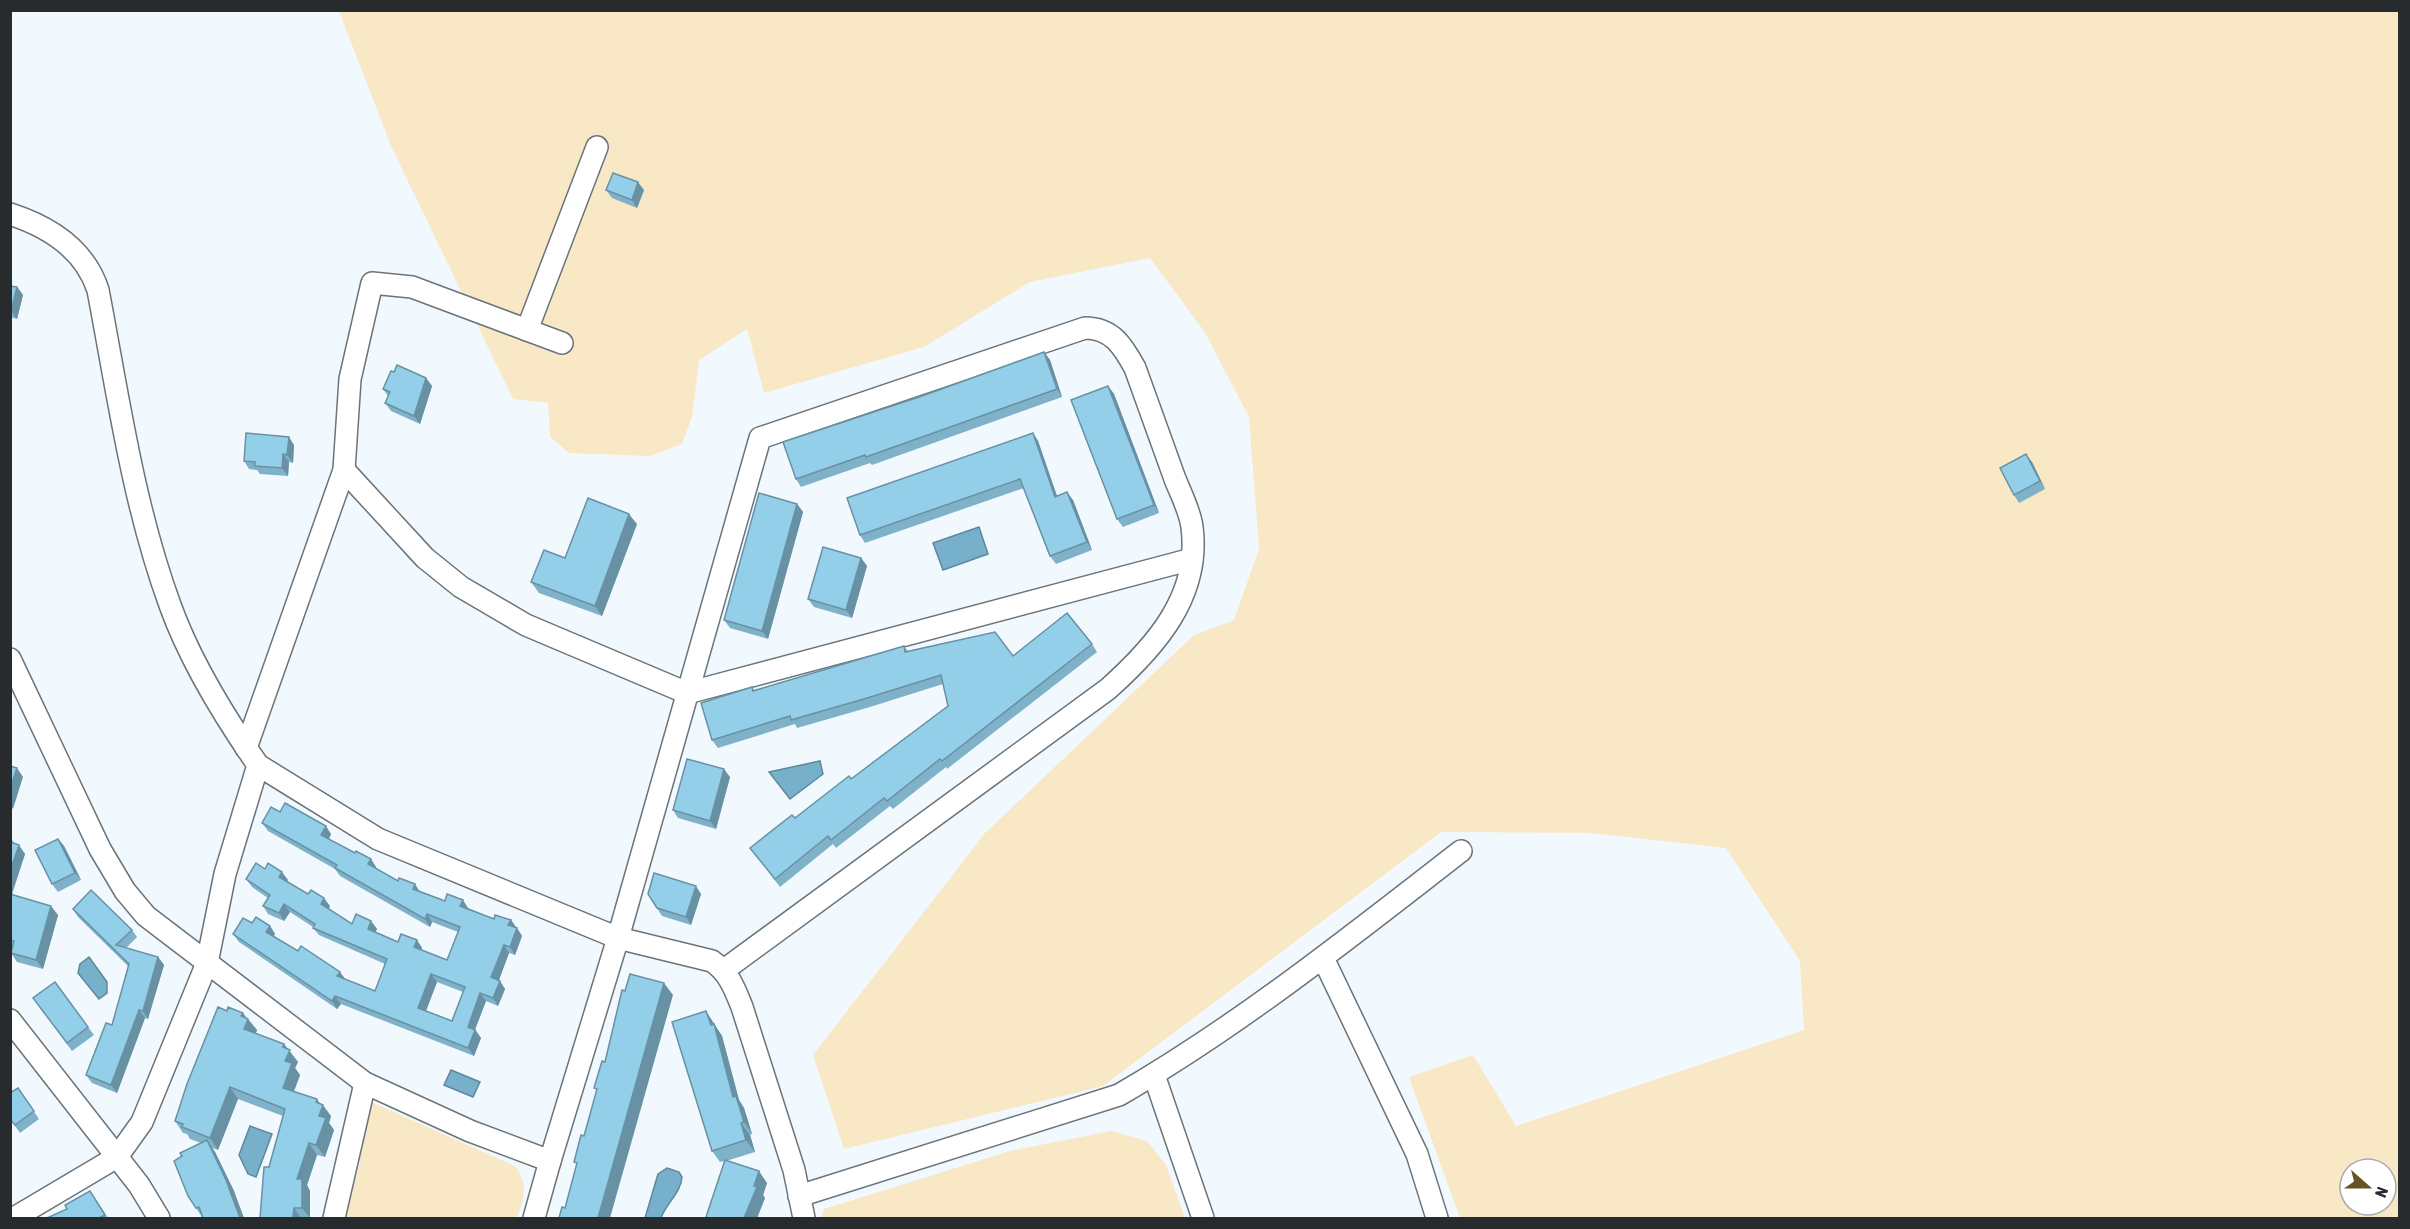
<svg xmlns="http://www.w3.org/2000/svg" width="2410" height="1229" font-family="'Asap Condensed',sans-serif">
	<rect width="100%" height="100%" fill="#f1f9fe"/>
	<!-- green -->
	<g fill="#f9e8c5" fill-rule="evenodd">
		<path d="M 339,11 L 2399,11 L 2399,1218 L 1460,1218 L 1409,1077 L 1473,1055 L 1516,1126 L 1804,1030 L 1800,961 L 1726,848 L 1590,833 L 1441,832 L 1103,1086 L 844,1149 L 813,1055 L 985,833 L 1194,635 L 1234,620 L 1259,549 L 1249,417 L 1204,331 L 1150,258 L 1030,282 L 924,347 L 764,393 L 747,329 L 699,360 L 692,417 L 682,444 L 650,456 L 569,453 L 550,437 L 548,403 L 513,399 L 391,146 ZM 2350,1169 L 2386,1169 L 2386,1205 L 2350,1205 Z"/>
		<path d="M 369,1101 L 515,1166 C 529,1185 524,1198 517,1218 L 345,1218 L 359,1166 Z"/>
		<polygon points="1111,1131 1147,1141 1166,1165 1185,1218 821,1218 824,1209 1010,1151"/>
	</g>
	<!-- water -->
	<g fill="#77b0ca" stroke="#5f889b" stroke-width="1.5">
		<polygon points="979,527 988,554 943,570 933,543"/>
		<polygon points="820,761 823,774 790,799 769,772"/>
		<polygon points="89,957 107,982 107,993 99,999 78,973 80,964"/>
		<polygon points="451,1070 480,1082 473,1097 444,1085"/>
		<polygon points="250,1126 272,1134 256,1177 248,1174 239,1155"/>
		<path d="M 667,1168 L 679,1172 L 682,1177 C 681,1193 666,1203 661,1218 L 645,1218 L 658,1174 Z"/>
	</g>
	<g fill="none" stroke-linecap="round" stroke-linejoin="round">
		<defs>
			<g id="minor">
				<path d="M 10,214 C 50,227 85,250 98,290 C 118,395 133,504 170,605 C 189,658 226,719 258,765 L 225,874 L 207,963 L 142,1122 L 117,1157 L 14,1218"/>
				<polyline points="527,330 597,147"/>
				<polyline points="344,470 350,379 372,283 412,287 562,343"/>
				<path d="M 10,659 L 100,849 L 125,891 L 146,916 L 365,1083 L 470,1131 L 550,1161 L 618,938 L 712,961 C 729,973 734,987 742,1007 L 794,1170 L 804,1218"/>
				<polyline points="246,748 344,470 425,558 461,587 526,625 687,693 1192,559"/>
				<path d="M 258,765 L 378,839 L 618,938 L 760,438 L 1085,328 C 1112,328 1123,346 1135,368 C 1148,405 1162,442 1175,479 C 1181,494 1190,511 1192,527 C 1201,596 1155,647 1108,689 L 724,970"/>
				<polyline points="1323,958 1417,1154 1437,1218"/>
				<polyline points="10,1020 139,1185 159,1218"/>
				<polyline points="1154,1075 1203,1218"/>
				<path d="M 799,1196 L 1119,1095 C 1240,1025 1350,937 1461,851"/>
				<polyline points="334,1218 365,1083"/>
				<polyline points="534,1218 550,1161"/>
			</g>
		</defs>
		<!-- minor casing -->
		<use href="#minor" stroke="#6b7479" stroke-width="24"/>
		<!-- minor -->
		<use href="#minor" stroke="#fff" stroke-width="21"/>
	</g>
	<!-- wall -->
	<g fill="#7fb2c9" fill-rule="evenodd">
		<polygon points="606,190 644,190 637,208 612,198"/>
		<polygon points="10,286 17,287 23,295 17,319 10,317"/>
		<polygon points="1044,352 1050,360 1062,397 872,465 870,463 801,487 796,479 922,396"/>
		<polygon points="394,372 426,378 432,386 420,424 391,411 385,403 388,396 383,389"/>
		<polygon points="1108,386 1114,394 1159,513 1123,527 1117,519"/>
		<polygon points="1033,433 1038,441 1057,496 1073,500 1092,550 1056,564 1050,556 1024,488 865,543 860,535"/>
		<polygon points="294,445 293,463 289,462 288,476 260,474 257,470 249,469 244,461"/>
		<polygon points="2032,462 2045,489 2019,503 2014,495"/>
		<polygon points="797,504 803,512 768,639 730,628 724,620"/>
		<polygon points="637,524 602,616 539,593 531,582 565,558"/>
		<polygon points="861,558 867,566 852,618 814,607 808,599"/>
		<polygon points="1092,644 1097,652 947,769 946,767 893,809 890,806 836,848 833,844 780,887 750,848 851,779 948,706 943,684 870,707 797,728 795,724 718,748 712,740 752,687 754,690 904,646 908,651 1013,656"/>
		<polygon points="730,777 716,829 678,818 673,810"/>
		<path d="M 280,812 L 331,834 L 329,839 L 355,853 L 371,859 L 376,867 L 375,868 L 398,881 L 420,892 L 445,901 L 468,908 L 494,919 L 511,920 L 522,936 L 515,955 L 509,953 L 499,980 L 505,989 L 498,1006 L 486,1001 L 475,1029 L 481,1038 L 474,1056 L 341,1004 L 337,1009 L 239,942 L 233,934 L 252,923 L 270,926 L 275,934 L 274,936 L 346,980 L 375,991 L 385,964 L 319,935 L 313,928 L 313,927 L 290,912 L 284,921 L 268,914 L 263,906 L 268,898 L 252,887 L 246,879 L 265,869 L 288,880 L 287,882 L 330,906 L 329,909 L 352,924 L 371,921 L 377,929 L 375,932 L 398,942 L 417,940 L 422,948 L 421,950 L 447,960 L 458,932 L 432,922 L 430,927 L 340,876 L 335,869 L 268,831 L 262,823 ZM 437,982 L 463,992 L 452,1021 L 426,1011 Z"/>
		<polygon points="10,837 15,844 25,854 12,895 58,915 43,969 17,962 11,953 12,948 10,947"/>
		<polygon points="58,839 64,846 81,880 58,892 52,884"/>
		<polygon points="648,894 701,894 691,925 662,916"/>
		<polygon points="73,909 132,930 137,937 126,948 158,957 164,965 148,1019 145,1018 117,1093 92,1083 86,1075 112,1025 128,966 78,917"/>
		<polygon points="55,982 94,1035 72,1051 33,998"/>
		<polygon points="246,1018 257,1030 256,1033 284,1044 298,1062 295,1068 300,1075 294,1091 320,1104 331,1116 329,1123 334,1130 325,1157 317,1155 307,1185 310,1191 310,1218 260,1218 269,1167 283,1116 238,1099 218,1150 212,1148 215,1152 234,1191 202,1217 188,1196 182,1156 201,1143 190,1139 187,1134 183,1133 175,1121"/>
		<polygon points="714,1023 716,1027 722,1036 739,1100 744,1108 752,1134 750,1135 755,1152 726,1161 767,1183 763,1195 765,1198 757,1218 707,1218 706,1217 725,1161 720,1162 712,1151"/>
		<polygon points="18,1088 39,1119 20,1133 10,1119"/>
		<polygon points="90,1191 108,1218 47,1218 67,1209"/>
	</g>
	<!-- shaded-wall -->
	<g fill="#6891a4">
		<polygon points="638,182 644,190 637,208 632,200"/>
		<polygon points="17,287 23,295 17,319 11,311"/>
		<polygon points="1044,352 1050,360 1062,397 1057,389"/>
		<polygon points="426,378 432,386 420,424 414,416"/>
		<polygon points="1108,386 1114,394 1159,513 1154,505"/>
		<polygon points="1033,433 1038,441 1060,505 1055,497"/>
		<polygon points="289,437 294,445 293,463 287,455"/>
		<polygon points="283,454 289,462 288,476 282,468"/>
		<polygon points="2026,454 2032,462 2045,489 2040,481"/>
		<polygon points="1067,492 1073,500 1092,550 1087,542"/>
		<polygon points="797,504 803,512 768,639 762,631"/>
		<polygon points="629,514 637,524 602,616 595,606"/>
		<polygon points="861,558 867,566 852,618 846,610"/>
		<polygon points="17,768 23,777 13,809 10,805 10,789"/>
		<polygon points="724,769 730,777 716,829 710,821"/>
		<polygon points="326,826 331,834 327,843 321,835"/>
		<polygon points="58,839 64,846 81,880 75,873"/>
		<polygon points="19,845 25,854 10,898 10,871"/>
		<polygon points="371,859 376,867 373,872 368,864"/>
		<polygon points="282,872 288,880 284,885 279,877"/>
		<polygon points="415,884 420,892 413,889"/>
		<polygon points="696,886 701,894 691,925 686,917"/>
		<polygon points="324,898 330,906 327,912 321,904"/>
		<polygon points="463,900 468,908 466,914 460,906"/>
		<polygon points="284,904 290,912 284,921 279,913"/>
		<polygon points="51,906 58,915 43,969 36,960"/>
		<polygon points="427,914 432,922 430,927 425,919"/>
		<polygon points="511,920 516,927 514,933 508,925"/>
		<polygon points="371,921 377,929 373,937 368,929"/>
		<polygon points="270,926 275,934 272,939 266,932"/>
		<polygon points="517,928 522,936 515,955 510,947"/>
		<polygon points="417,940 422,948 420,955 414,947"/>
		<polygon points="504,945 509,953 497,985 491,977"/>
		<polygon points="158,957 164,965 148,1019 143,1011"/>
		<polygon points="340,972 346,980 337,976"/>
		<polygon points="431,974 437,982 424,1016 418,1008"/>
		<polygon points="500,981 505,989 498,1006 493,998"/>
		<polygon points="664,983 673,995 610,1218 598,1218"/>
		<polygon points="480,993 486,1001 473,1035 468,1027"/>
		<polygon points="335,996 341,1004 337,1009 332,1001"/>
		<polygon points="139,1010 145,1018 117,1093 111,1085"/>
		<polygon points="706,1011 722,1036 739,1100 744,1108 752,1134 744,1122 733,1097"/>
		<polygon points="243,1013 248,1020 248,1019 257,1030 253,1041 244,1029 241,1016"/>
		<polygon points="475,1030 481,1038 474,1056 468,1048"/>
		<polygon points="284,1044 298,1062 295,1068 300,1075 291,1099 283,1088 285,1061 283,1047"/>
		<polygon points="230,1087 238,1099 218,1150 210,1138"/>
		<polygon points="317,1099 322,1107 323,1105 331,1116 329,1123 334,1130 325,1157 316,1145 319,1116 316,1102"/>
		<polygon points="741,1123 750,1135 755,1152 746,1140"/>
		<polygon points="207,1140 215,1152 234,1191 244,1218 240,1218"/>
		<polygon points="309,1143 317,1155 307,1185 310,1191 310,1218 302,1208 297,1179"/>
		<polygon points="759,1171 767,1183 763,1195 765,1198 757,1218 744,1218"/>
		<polygon points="294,1208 301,1218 293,1218"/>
	</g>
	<!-- building -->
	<g fill="#94cfea" stroke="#6891a4" stroke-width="1.5" fill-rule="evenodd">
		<polygon points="613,173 638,182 632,200 606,190"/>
		<polygon points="10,286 17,287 11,311 10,310"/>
		<polygon points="1044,352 1057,389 866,457 865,455 796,479 783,442 922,396"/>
		<polygon points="397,365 426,378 414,416 385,403 390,392 383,389 391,371 394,372"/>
		<polygon points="1108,386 1154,505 1117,519 1071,400"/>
		<polygon points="246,433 289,437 287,455 283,454 282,468 255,466 255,462 244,461"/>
		<polygon points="1033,433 1055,497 1067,492 1087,542 1050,556 1020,479 860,535 847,498"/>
		<polygon points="2026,454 2040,481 2014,495 2000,468"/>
		<polygon points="759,493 797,504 762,631 724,620"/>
		<polygon points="588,498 629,514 595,606 531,582 544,550 565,558"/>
		<polygon points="823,547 861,558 846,610 808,599"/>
		<polygon points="1067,613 1092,644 942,761 940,759 887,801 884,798 831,840 828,836 775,879 750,848 792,815 795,818 849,776 851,779 948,706 941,675 864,699 791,720 790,716 712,740 701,703 752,687 753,691 904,646 905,652 995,632 1013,656"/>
		<polygon points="687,759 724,769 710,821 673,810"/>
		<polygon points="10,766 17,768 10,789"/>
		<path d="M 285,803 L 326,826 L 321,835 L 355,853 L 356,851 L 371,859 L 368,864 L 398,881 L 399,878 L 415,884 L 413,889 L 445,901 L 447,894 L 463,900 L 460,906 L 494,919 L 495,915 L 511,920 L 508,925 L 517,928 L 510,947 L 504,945 L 491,977 L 500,981 L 493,998 L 480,993 L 468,1027 L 475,1030 L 468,1048 L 335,996 L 332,1001 L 233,934 L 243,918 L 252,923 L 256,917 L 270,926 L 266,932 L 298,951 L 301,946 L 340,972 L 337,976 L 375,991 L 387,959 L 313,928 L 315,924 L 284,904 L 279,913 L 263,906 L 270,895 L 246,879 L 256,863 L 265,869 L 268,863 L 282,872 L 279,877 L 308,894 L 311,890 L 324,898 L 321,904 L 352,924 L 356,914 L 371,921 L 368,929 L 398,942 L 401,934 L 417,940 L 414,947 L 447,960 L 460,927 L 427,914 L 425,919 L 335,868 L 337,865 L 262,823 L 271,807 L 280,812 ZM 431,974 L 465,987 L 452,1021 L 418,1008 Z"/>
		<polygon points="58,839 75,873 52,884 35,850"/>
		<polygon points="10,842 19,845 10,871"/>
		<polygon points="654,873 696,886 686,917 657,908 648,894"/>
		<polygon points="91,890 132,930 116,945 158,957 143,1011 139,1010 111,1085 86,1075 106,1023 112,1025 129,964 73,909"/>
		<polygon points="10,894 51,906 36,960 11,953 14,941 10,940"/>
		<polygon points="630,974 664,983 598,1218 559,1218 562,1207 565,1208 577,1163 574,1162 581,1135 584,1136 597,1089 594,1088 602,1061 605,1062 622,990 625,991"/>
		<polygon points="55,982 88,1027 67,1043 33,998"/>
		<polygon points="218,1007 227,1011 228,1007 243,1013 241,1016 248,1019 244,1029 284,1044 283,1047 290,1050 285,1061 292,1063 283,1088 317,1099 316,1102 323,1105 319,1116 326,1118 316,1145 309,1143 297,1179 302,1179 302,1208 294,1208 293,1218 260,1218 264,1167 269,1167 285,1109 230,1087 210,1138 182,1127 183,1124 175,1121 187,1084"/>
		<polygon points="706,1011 711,1025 714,1024 733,1097 736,1096 744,1122 741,1123 746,1140 712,1151 672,1022"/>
		<polygon points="18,1088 34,1111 15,1125 10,1119 10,1093"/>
		<polygon points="207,1140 226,1180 240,1218 203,1218 199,1207 196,1208 188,1196 174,1161 182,1156 180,1153"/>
		<polygon points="725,1160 759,1171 754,1186 757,1187 744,1218 709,1218 706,1217"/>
		<polygon points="90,1191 105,1215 99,1218 47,1218 67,1209 65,1205"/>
	</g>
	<!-- border -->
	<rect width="2410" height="1229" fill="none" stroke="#272b2d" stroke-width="24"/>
	<!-- north arrow -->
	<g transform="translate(2368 1187) rotate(111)"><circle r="28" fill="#ffffff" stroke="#a9aaab" stroke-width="1.5"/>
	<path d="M0-4.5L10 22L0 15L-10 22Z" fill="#685322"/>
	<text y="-9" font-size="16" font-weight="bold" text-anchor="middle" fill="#272b2d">N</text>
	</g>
</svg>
